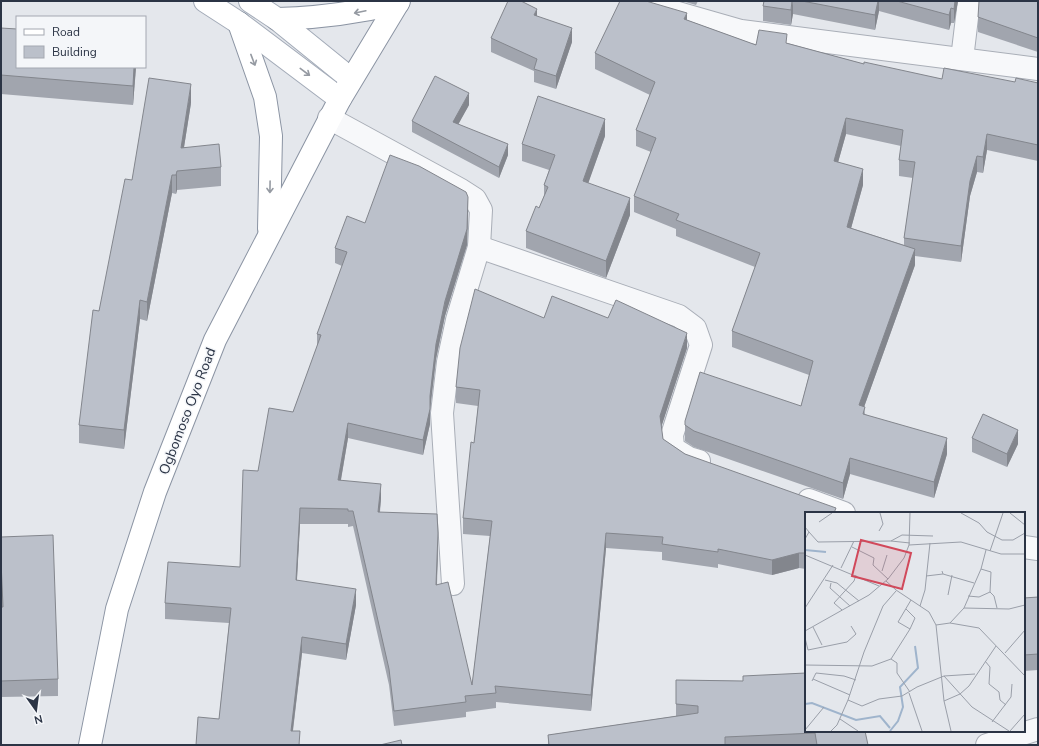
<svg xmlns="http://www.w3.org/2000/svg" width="1039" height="746" font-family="'Nunito Sans',sans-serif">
	<rect width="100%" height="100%" fill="#e4e7ec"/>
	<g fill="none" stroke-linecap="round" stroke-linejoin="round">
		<defs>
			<g id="street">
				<polyline points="636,1 741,31 1038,69"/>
				<polyline points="962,59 969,1"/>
				<polyline points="329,118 461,190 475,199 481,210 479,247 457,320 448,362 442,413 453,584"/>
				<polyline points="479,247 679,316 695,328 701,345 672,435 673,448 689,458 699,461"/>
				<polyline points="809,500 844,513"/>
				<polyline points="1024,547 1038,549"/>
				<polyline points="987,745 1038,729"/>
			</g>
			<g id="primary">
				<polyline points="205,1 239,23 340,99"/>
				<polyline points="250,1 277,19 351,79"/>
			</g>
			<g id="highway">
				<path d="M 277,19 C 320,18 356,13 398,3"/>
				<polyline points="239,23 265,97 271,136 269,229"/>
				<polyline points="90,745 117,609 155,492 215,340 340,99 399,1"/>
			</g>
		</defs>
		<!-- street casing -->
		<use href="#street" stroke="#a9aeb7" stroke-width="24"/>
		<!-- primary casing -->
		<use href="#primary" stroke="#a3abb8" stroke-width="24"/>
		<!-- highway casing -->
		<use href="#highway" stroke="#8b94a3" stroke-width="24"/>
		<!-- street -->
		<use href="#street" stroke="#f7f8fa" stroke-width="22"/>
		<!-- primary -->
		<use href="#primary" stroke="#fff" stroke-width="22"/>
		<!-- highway -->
		<use href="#highway" stroke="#fff" stroke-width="22"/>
	</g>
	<!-- wall -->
	<g fill="#a1a5ae" fill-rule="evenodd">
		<polygon points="682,1 698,1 696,5"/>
		<polygon points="764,1 958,1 954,23 951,23 949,30 879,11 875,30 793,14 791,25 763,21 763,6"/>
		<polygon points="1038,1 1038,52 978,32 978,17"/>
		<polygon points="537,16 572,42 556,89 534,82 534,71 491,52 491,38"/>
		<path d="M 687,20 L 756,45 L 787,43 L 864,64 L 942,79 L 1038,83 L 1038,161 L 987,150 L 983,173 L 977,172 L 970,196 L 961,262 L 915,256 L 915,265 L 864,407 L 865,414 L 947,454 L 934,498 L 850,474 L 843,499 L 694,447 L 685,441 L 685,421 L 801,406 L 809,375 L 732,347 L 732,331 L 755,267 L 676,236 L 676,229 L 634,212 L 634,196 L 651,152 L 636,146 L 636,130 L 650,95 L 595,69 L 595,53 ZM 846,134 L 901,146 L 899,160 L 899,176 L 913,178 L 904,238 L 904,245 L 851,228 L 863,185 L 838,162 Z"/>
		<polygon points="1,28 136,67 133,105 1,94"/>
		<polygon points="191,103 184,147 221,167 221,186 177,190 176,194 172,193 147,321 140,319 124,449 79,443 79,425 99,311 132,180"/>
		<polygon points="469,105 458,124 508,155 499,178 412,132 412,121"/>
		<polygon points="605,136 588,183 630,215 606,278 526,248 526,231 539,208 544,196 544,185 549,170 522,161 522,144"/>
		<polygon points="468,213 467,245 445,316 436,359 430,407 430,424 423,455 348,438 341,480 381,499 380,512 438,549 437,585 472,685 490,536 463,534 463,518 474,443 478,406 456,403 456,387 544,318 687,348 661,427 663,439 685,454 836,513 806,513 806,569 799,568 772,575 718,564 718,568 662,560 662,552 606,548 591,711 496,702 496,708 466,712 466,717 394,726 389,685 353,526 348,527 348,524 300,524 297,580 356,605 346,660 302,653 293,731 300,745 219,719 229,623 165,619 165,603 240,567 258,471 293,412 317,347 317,334 342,266 335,263 335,248 365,223"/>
		<polygon points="972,438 1018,444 1007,467 972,452"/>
		<polygon points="1,537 58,679 58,696 1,697 1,607 2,607 1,577"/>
		<polygon points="1038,597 1038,670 1024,671 1024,598"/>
		<polygon points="676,680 743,681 868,745 548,745 548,735 676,716"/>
	</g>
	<!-- shaded-wall -->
	<g fill="#83868d">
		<polygon points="793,1 793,14 791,25 791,10"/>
		<polygon points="878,1 879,1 879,11 875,30 875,15"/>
		<polygon points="955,1 958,1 954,23 954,9"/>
		<polygon points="951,8 951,23 949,30 949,15"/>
		<polygon points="537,9 537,22 534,15"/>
		<polygon points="687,13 687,29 684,19"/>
		<polygon points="572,28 572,42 556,89 556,76"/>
		<polygon points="134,67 136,67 133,105 133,86"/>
		<polygon points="191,84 191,103 181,166 181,148"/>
		<polygon points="469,93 469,105 453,134 453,122"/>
		<polygon points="846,118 846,134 834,177 834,161"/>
		<polygon points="605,119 605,136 583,198 583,181"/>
		<polygon points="987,134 987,150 983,173 983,157"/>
		<polygon points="508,144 508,155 499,178 499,167"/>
		<polygon points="977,156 977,172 970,196 961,262 961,246 970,181"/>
		<polygon points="863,169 863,185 847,243 847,227"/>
		<polygon points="177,171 177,190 176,194 176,175"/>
		<polygon points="172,175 172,193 147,321 147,302"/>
		<polygon points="468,197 468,213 467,245 445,316 436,359 430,411 430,409 430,424 423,455 423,440 430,396 436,344"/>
		<polygon points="630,198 630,215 606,278 606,261"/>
		<polygon points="915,249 915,265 859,421 859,405"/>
		<polygon points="140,300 140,319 124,449 124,430"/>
		<polygon points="687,333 687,348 660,431 660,416"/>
		<polygon points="348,423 348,438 338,496 338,480"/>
		<polygon points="1018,430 1018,444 1007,467 1007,454"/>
		<polygon points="947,438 947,454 934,498 934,482"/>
		<polygon points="850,458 850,474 843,499 843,483"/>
		<polygon points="381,484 381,499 378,527 378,512"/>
		<polygon points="300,508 300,524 296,595 296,580"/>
		<polygon points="438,533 438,549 436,601 436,585"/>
		<polygon points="606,533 606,548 591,711 591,695"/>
		<polygon points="799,553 799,568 772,575 772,560"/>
		<polygon points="356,589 356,605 346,660 346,644"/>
		<polygon points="302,637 302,653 291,745 291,731"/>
	</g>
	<!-- building -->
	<g fill="#bbc0ca" stroke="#83868d">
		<polygon points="508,1 521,1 537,9 534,15 572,28 556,76 534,69 537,59 491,38"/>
		<polygon points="620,1 646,1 687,13 684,19 756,45 759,30 787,34 786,43 864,64 864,62 942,79 944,68 1015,82 1016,78 1038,83 1038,145 987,134 983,157 977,156 970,181 961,246 904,238 915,162 899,160 903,130 846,118 834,161 863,169 847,227 915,249 859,405 865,407 863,414 947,438 934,482 850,458 843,483 694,431 685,425 685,421 700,372 801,406 813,361 732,331 760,253 676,220 679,214 634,196 656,138 636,130 655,82 595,53"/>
		<polygon points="764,1 792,1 791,10 763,6"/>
		<polygon points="802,1 878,1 875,15"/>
		<polygon points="897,1 955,1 954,9 951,8 949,15"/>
		<polygon points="979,1 1038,1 1038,38 978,17"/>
		<polygon points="1,28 17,29 17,67 134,67 133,86 1,75"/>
		<polygon points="435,76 469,93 453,122 508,144 499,167 412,121"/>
		<polygon points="149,78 191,84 181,148 219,144 221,167 177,171 176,175 172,175 147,302 140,300 124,430 79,425 93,310 99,311 125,179 132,180"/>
		<polygon points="538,96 605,119 583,181 630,198 606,261 526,231 536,206 539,208 548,187 544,185 555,155 522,144"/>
		<polygon points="390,155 419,166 466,192 468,197 467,229 445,301 436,344 430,396 430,409 423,440 348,423 338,480 381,484 378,512 437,514 438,533 436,585 448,582 472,685 492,521 463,518 471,442 474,443 480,390 456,387 460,348 475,289 544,318 552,296 608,318 616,300 687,333 660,416 663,439 685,454 836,508 834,513 806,513 806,553 799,553 772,560 718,549 718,552 662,544 663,537 606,533 591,695 495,686 496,693 465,696 466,702 394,711 389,669 353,511 348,511 348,509 300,508 296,580 356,589 346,644 302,637 291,731 300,731 299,745 196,745 198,717 219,719 231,608 165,603 168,562 240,567 243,470 258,471 269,408 293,412 321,335 317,334 347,252 335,248 347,216 365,223"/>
		<polygon points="983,414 1018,430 1007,454 972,438"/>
		<polygon points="53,535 58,679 1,681 1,607 3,607 1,561 1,537"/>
		<polygon points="1038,597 1038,654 1024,655 1024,598"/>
		<polygon points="806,673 806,731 865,731 868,745 817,745 815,733 725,737 725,745 549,745 548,735 698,713 698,706 676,704 676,680 743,681 743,676"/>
		<polygon points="401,740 402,745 380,745"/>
	</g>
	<!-- one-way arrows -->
	<defs><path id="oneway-shaft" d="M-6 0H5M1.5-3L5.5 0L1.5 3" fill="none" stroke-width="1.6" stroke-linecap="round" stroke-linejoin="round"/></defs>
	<g stroke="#959aa2">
		<use href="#oneway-shaft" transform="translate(360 12) rotate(168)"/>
		<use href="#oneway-shaft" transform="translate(253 60) rotate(69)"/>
		<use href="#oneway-shaft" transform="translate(305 72) rotate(37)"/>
		<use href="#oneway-shaft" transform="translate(270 187) rotate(91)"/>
	</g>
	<g text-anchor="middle" stroke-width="3" stroke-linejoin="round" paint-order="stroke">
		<!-- street labels -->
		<g font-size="14" fill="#2b3445" stroke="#f4f6f9">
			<text transform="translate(187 411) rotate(-69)" y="5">Ogbomoso Oyo Road</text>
		</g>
	</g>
	<!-- overview -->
	<g transform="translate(805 512)">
		<rect width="220" height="220" fill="#e4e7ec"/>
		<path fill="none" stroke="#9fb4cc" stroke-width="2" d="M 0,38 L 21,40M 0,192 L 7,191 L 51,208 L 75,204 L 85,216M 85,219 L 93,209 L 98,195 L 95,175 L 113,156 L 110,134"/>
		<path fill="none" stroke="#9a9fa9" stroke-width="1" d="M 156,1 L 174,11 L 182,20 L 197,28 L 208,28 L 220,21M 205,1 L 220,13M 14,10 L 27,1M 0,15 L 4,20 L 0,27M 74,19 L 78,12 L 75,1M 4,20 L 13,30 L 86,29 L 97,23 L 128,24M 86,29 L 105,31M 104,33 L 156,30 L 196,42 L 220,42M 47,35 L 69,46 L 68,53 L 83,67M 185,39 L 198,1M 0,43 L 74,74M 36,56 L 49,29M 176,57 L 186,60 L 185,80 L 189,84 L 192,96M 77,59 L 82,43M 137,59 L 138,62 L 169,71M 121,64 L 138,62M 20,68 L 32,71 L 54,89M 81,69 L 91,78 L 124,100 L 131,113 L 139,189 L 146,219M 26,71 L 25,76 L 45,94M 143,83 L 147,63M 163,84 L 174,85 L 185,80M 115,94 L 120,78 L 125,31M 0,96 L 28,53M 159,96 L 204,97 L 220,93M 101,97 L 110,106 L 105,117M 37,98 L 29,91 L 49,69 L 51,63M 145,111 L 159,96 L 176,57 L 181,38M 131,113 L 145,111 L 174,116 L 220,164M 8,115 L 17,133M 0,119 L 64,83 L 83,67 L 99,46 L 104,33 L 105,1M 0,126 L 3,138 L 42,130 L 51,122 L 46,114M 200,141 L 220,118M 86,147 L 92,151 L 92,161 L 105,180M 180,149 L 185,155 L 184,172 L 194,180 L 195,188 L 201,193M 0,153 L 67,154 L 86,147 L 105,117 L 93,110 L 106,88M 139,164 L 167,195 L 204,219M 8,167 L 45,183M 7,169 L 11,161 L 39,164 L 51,168M 104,181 L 117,219M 43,188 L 57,194 L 74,187 L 97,184 L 112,175 L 139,164 L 170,162M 139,189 L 155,182 L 164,174 L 191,134M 35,207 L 53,219M 187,210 L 206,185 L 207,172M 0,218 L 19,195M 26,219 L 32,213 L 43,188 L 59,140 L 78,94 L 91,79M 205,219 L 220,202"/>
		<path fill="#d1495b" fill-opacity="0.15" stroke="#d1495b" stroke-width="2" d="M 56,28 L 106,41 L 97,77 L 47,64 Z"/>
		<rect width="220" height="220" fill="none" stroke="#2b3445" stroke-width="2"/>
	</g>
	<!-- border -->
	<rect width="1039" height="746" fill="none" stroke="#2b3445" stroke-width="4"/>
	<!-- legend -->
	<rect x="16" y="16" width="130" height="52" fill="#f4f6f9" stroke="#a4a8b1"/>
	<rect x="24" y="29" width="20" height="6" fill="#ffffff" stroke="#a4a8b1"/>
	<text x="52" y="36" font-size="12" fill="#2b3445">Road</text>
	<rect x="24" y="46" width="20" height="12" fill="#bbc0ca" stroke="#a4a8b1"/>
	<text x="52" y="56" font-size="12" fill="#2b3445">Building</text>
	<!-- north arrow -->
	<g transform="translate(36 710) rotate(166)" stroke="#f4f6f9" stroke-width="3" paint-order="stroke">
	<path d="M0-3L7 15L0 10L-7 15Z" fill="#2b3445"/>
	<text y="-6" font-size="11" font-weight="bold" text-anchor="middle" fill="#2b3445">N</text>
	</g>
</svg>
